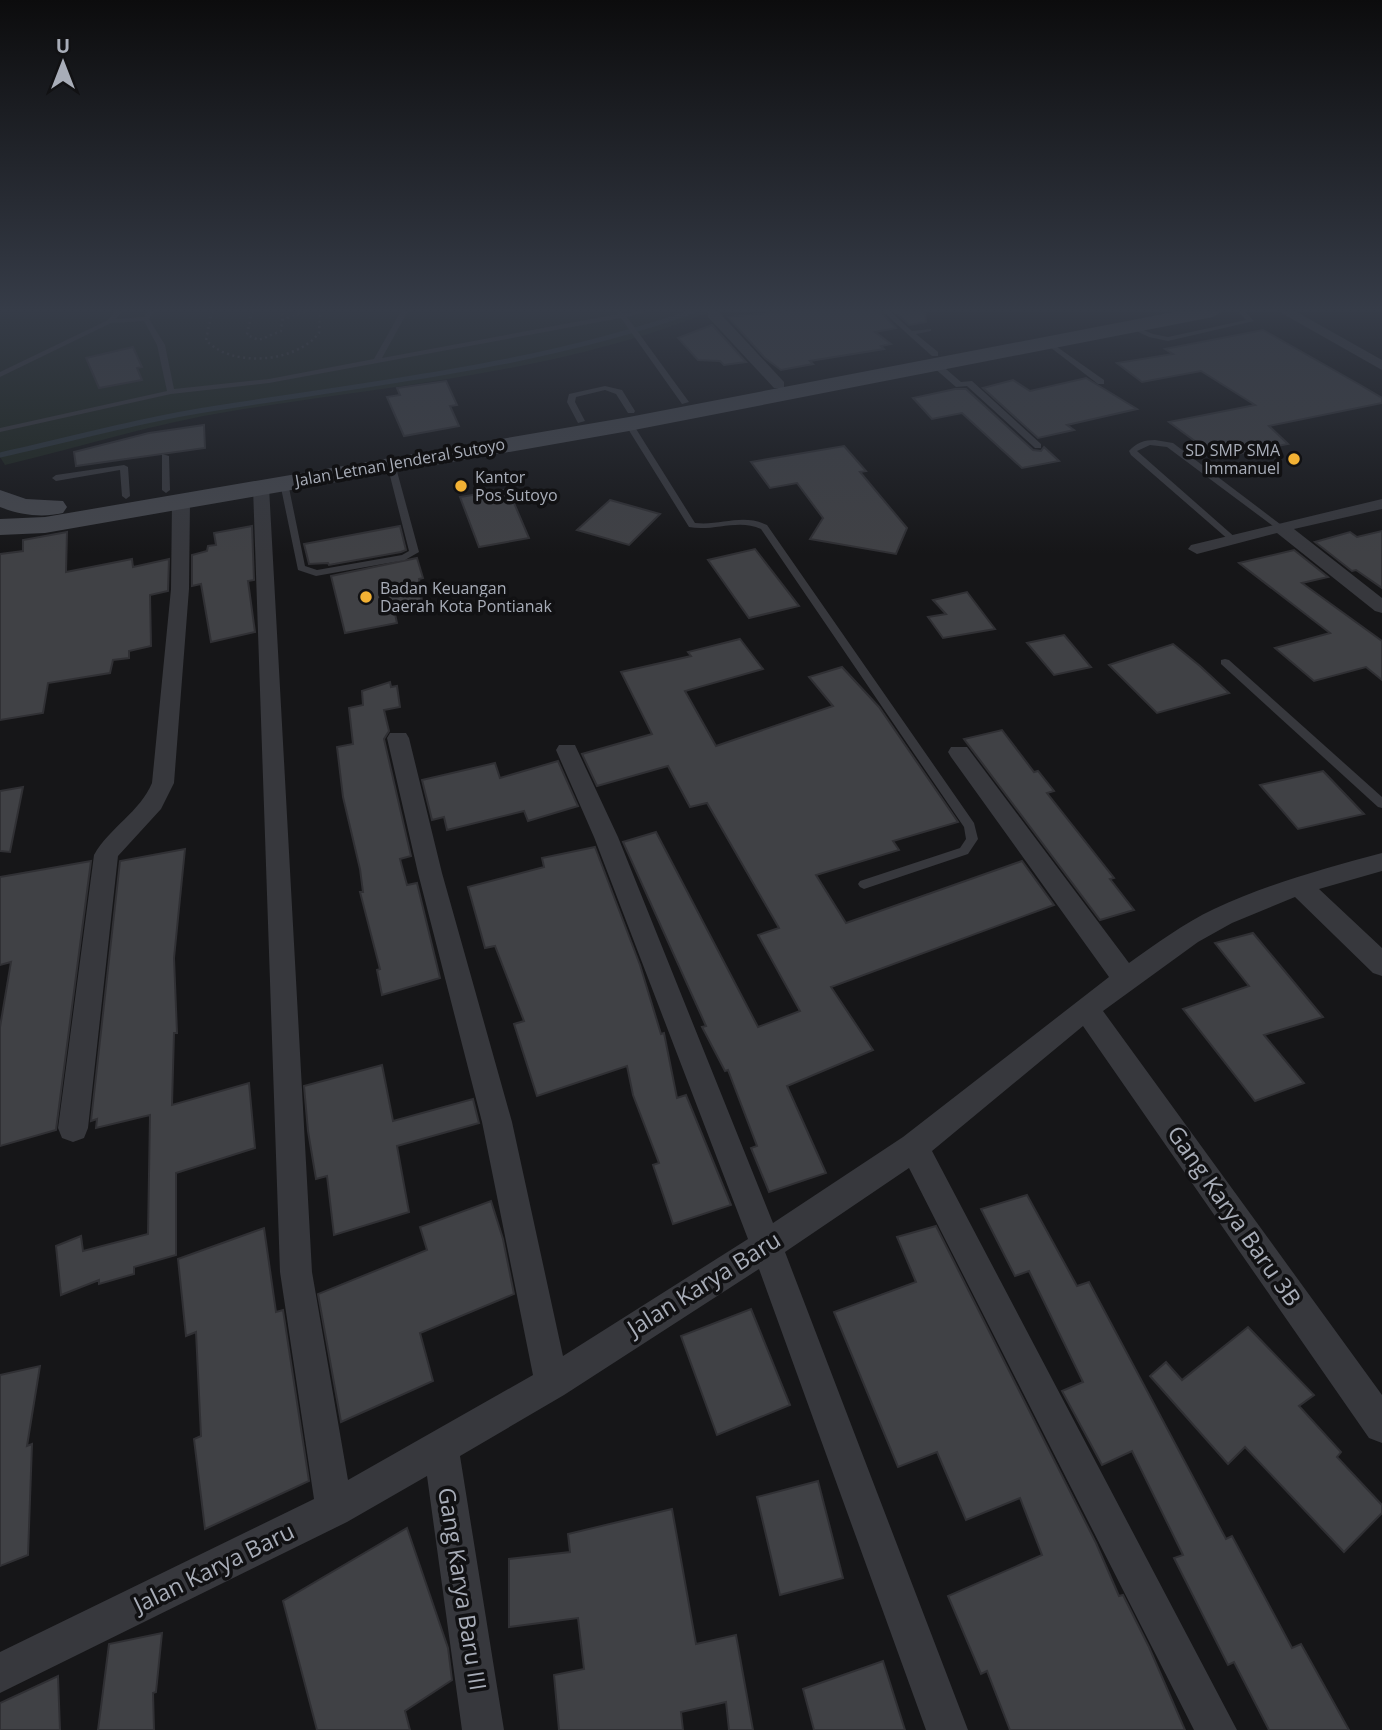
<svg xmlns="http://www.w3.org/2000/svg" width="1382" height="1730" font-family="'Open Sans',sans-serif">
	<rect width="100%" height="100%" fill="#161618"/>
	<!-- green -->
	<path fill="#1e261f" d="M 0,311 L 712,311 C 559,373 393,385 232,411 C 156,423 80,447 5,465 L 0,457 Z"/>
	<g fill="none" stroke-linecap="round" stroke-linejoin="round">
		<!-- stream -->
		<path stroke="#2c353c" stroke-width="5" d="M 0,455 C 72,439 144,419 217,408 C 380,382 537,366 694,311"/>
	</g>
	<!-- building -->
	<g fill="#404145" stroke="#303034" stroke-width="2">
		<polygon points="788,311 880,311 896,328 875,332 891,344 881,346 884,349 810,361 813,364 781,370 765,358 728,317"/>
		<polygon points="894,311 925,311 926,322 909,325"/>
		<polygon points="712,325 746,362 724,365 720,361 698,360 678,338"/>
		<polygon points="1263,330 1362,386 1382,398 1382,403 1269,426 1288,444 1218,458 1169,422 1255,405 1201,371 1142,382 1117,363 1173,354 1165,349"/>
		<polygon points="133,347 142,367 137,368 142,380 99,388 86,358"/>
		<polygon points="1086,378 1137,409 1067,425 1074,430 1038,438 983,388 1013,380 1030,391"/>
		<polygon points="446,381 457,405 450,406 459,426 404,436 387,397 400,395 397,388"/>
		<polygon points="955,389 966,389 1033,450 1041,451 1044,447 1059,461 1022,468 962,413 932,419 913,398"/>
		<polygon points="204,425 205,448 76,466 74,452 149,433"/>
		<polygon points="844,446 866,471 860,472 907,528 896,554 810,539 823,518 797,483 770,488 751,462"/>
		<polygon points="508,489 529,538 479,547 460,497"/>
		<polygon points="610,500 660,514 629,545 577,530"/>
		<polygon points="252,526 254,580 248,581 255,632 211,642 201,584 192,586 192,555 207,551 208,546 216,545 214,533"/>
		<polygon points="400,526 406,550 401,552 329,565 328,563 309,564 304,544"/>
		<polygon points="1382,531 1382,588 1356,570 1352,571 1315,542 1350,532 1357,537"/>
		<polygon points="67,532 66,572 132,559 133,567 169,559 168,591 150,595 151,646 129,651 129,658 113,660 110,673 48,683 43,713 0,720 0,554 23,551 23,540"/>
		<polygon points="755,549 799,606 749,618 708,560"/>
		<polygon points="1294,550 1328,577 1302,583 1382,641 1382,680 1366,667 1314,681 1275,648 1330,633 1239,563"/>
		<polygon points="417,558 423,578 419,579 423,610 395,614 397,623 345,633 331,576"/>
		<polygon points="967,592 995,629 943,638 928,617 946,614 933,600"/>
		<polygon points="1064,635 1091,667 1054,675 1027,643"/>
		<polygon points="740,639 763,669 685,691 716,746 833,706 809,677 842,667 879,707 958,822 893,841 899,850 816,875 846,923 1022,861 1054,905 831,987 873,1050 787,1086 826,1173 769,1192 751,1148 757,1146 728,1070 725,1071 702,1027 706,1026 623,842 656,832 758,1027 800,1011 758,935 779,928 707,803 690,807 668,766 597,786 582,754 652,734 621,672 691,656 688,652"/>
		<polygon points="1173,644 1200,666 1229,693 1157,713 1109,665"/>
		<polygon points="390,682 391,687 397,686 400,707 384,710 389,731 384,739 411,856 400,859 407,885 417,883 440,978 382,995 377,970 380,969 360,892 363,892 360,869 343,797 337,747 353,744 349,708 363,705 362,691"/>
		<polygon points="1002,730 1034,772 1038,771 1054,791 1047,793 1114,878 1110,879 1134,910 1100,920 964,739"/>
		<polygon points="558,761 578,806 528,821 524,811 447,830 444,817 432,820 422,780 495,763 500,778"/>
		<polygon points="1323,771 1364,814 1298,829 1260,785"/>
		<polygon points="23,787 10,852 0,851 0,791"/>
		<polygon points="595,847 640,965 661,1034 664,1033 677,1098 686,1095 731,1205 673,1224 653,1165 659,1163 633,1095 627,1066 537,1096 514,1024 524,1021 495,946 485,948 468,887 544,867 542,858"/>
		<polygon points="185,849 174,958 177,1033 174,1033 172,1105 249,1083 255,1148 176,1173 176,1255 134,1267 134,1274 99,1284 99,1280 61,1295 56,1246 81,1236 83,1251 148,1234 150,1115 96,1128 97,1119 91,1121 120,861"/>
		<polygon points="91,861 56,1130 0,1146 0,1027 11,962 0,965 0,877"/>
		<polygon points="1253,933 1323,1017 1264,1035 1304,1083 1255,1101 1183,1009 1249,986 1215,943"/>
		<polygon points="382,1065 393,1121 473,1099 479,1123 397,1146 409,1212 334,1235 327,1176 316,1179 308,1131 304,1086"/>
		<polygon points="1027,1195 1077,1286 1089,1282 1226,1539 1232,1536 1292,1648 1301,1644 1349,1730 1269,1730 1234,1662 1228,1665 1174,1558 1183,1555 1132,1451 1102,1465 1062,1391 1083,1382 1029,1271 1015,1276 981,1209"/>
		<polygon points="491,1201 503,1239 514,1294 420,1333 433,1381 341,1422 318,1294 427,1250 420,1227"/>
		<polygon points="936,1226 1096,1543 1119,1596 1123,1595 1149,1647 1185,1730 1010,1730 987,1671 981,1674 948,1596 1042,1555 1020,1498 966,1520 937,1452 898,1467 834,1312 916,1282 897,1237"/>
		<polygon points="264,1228 276,1312 283,1310 309,1481 205,1529 194,1439 201,1436 196,1332 186,1336 178,1259"/>
		<polygon points="751,1309 790,1405 717,1435 681,1336"/>
		<polygon points="1248,1327 1314,1395 1299,1406 1341,1452 1337,1457 1382,1505 1382,1513 1344,1552 1245,1447 1228,1464 1150,1376 1166,1362 1182,1380"/>
		<polygon points="40,1366 27,1446 32,1444 28,1555 0,1566 0,1375"/>
		<polygon points="818,1481 843,1578 780,1595 757,1497"/>
		<polygon points="672,1509 696,1644 736,1635 753,1730 729,1730 726,1702 681,1712 683,1730 559,1730 554,1675 584,1669 578,1618 509,1627 509,1559 570,1552 568,1534"/>
		<polygon points="407,1528 448,1648 452,1680 405,1711 410,1730 317,1730 283,1601"/>
		<polygon points="162,1633 156,1692 153,1693 154,1730 98,1730 109,1644"/>
		<polygon points="883,1661 905,1730 814,1730 803,1689"/>
		<polygon points="58,1676 60,1730 0,1730 0,1703"/>
	</g>
	<g fill="none" stroke-linecap="round" stroke-linejoin="round">
		<!-- path -->
		<g stroke="#3d3f44" stroke-width="2.5" stroke-dasharray="2 3.5" stroke-linecap="butt">
			<path d="M 212,311 L 206,340 C 231,368 296,363 319,333 L 320,311"/>
			<polyline points="252,311 247,335 259,340 281,331 283,311"/>
			<polyline points="282,320 306,311"/>
		</g>
		<!-- lane -->
		<g fill="#37383d" fill-rule="evenodd">
			<polygon points="115,311 122,311 116,319 144,317 148,311 155,311 149,319 165,345 174,389 269,379 374,359 401,311 408,311 382,358 618,314 617,311 624,313 649,311 627,317 689,402 682,404 621,318 269,383 171,394 0,432 0,428 167,391 157,345 144,321 111,323 0,377 0,372 108,320"/>
			<polygon points="882,311 890,311 912,331 931,329 931,331 916,334 938,352 938,356 932,356"/>
			<polygon points="1237,311 1244,311 1254,321 1168,341 1149,337 1128,327 1131,325 1153,334 1168,337 1246,320"/>
			<polygon points="1046,342 1050,342 1104,380 1104,384 1098,384 1046,344"/>
			<polygon points="933,363 939,363 961,382 972,381 1041,444 1041,448 1035,448 967,386 956,387 933,367"/>
			<polygon points="605,386 622,390 635,411 634,413 628,413 616,394 605,390 576,397 575,402 585,421 578,423 567,402 569,394"/>
			<path d="M 626,422 L 633,424 L 695,523 C 721,526 742,513 767,525 L 974,823 L 978,839 L 968,854 L 864,889 L 860,887 L 858,884 L 860,881 L 960,848 L 966,839 L 964,827 L 761,529 C 738,518 713,532 689,527 L 625,424 Z"/>
			<path d="M 1155,440 L 1173,443 L 1284,527 L 1277,529 L 1167,447 L 1150,445 L 1137,451 L 1237,539 L 1236,541 L 1230,541 L 1131,455 L 1129,451 C 1136,443 1144,440 1155,440 Z"/>
			<polygon points="162,454 169,456 170,490 166,493 162,490"/>
			<polygon points="388,462 395,464 419,552 405,560 316,576 298,570 280,483 284,480 288,483 305,566 317,570 402,555 409,551 387,464"/>
			<polygon points="124,465 128,467 130,496 126,499 122,496 120,470 56,481 52,478 56,475"/>
			<polygon points="1225,659 1229,660 1382,797 1382,808 1378,807 1221,664 1221,660"/>
		</g>
		<!-- street -->
		<g fill="#37383d" fill-rule="evenodd">
			<polygon points="708,311 718,311 784,382 784,388 774,388 708,317"/>
			<polygon points="1278,311 1295,311 1382,360 1382,370"/>
			<path d="M 261,482 L 269,487 L 312,1272 L 348,1480 L 533,1375 L 482,1122 L 418,873 L 387,738 L 390,733 L 406,733 L 409,738 L 442,873 L 512,1122 L 563,1356 L 748,1239 L 594,837 L 556,750 L 559,745 L 575,745 L 618,837 L 773,1223 L 903,1137 L 1109,977 L 951,757 L 948,752 L 951,747 L 967,747 L 1129,963 C 1156,944 1184,923 1214,909 C 1268,884 1325,868 1382,853 L 1382,871 L 1319,889 L 1382,948 L 1382,976 L 1373,973 L 1295,897 L 1232,923 L 1198,942 L 1103,1011 L 1382,1395 L 1382,1443 L 1369,1438 L 1083,1026 L 932,1151 L 1237,1730 L 1194,1730 L 909,1168 L 785,1252 L 968,1730 L 926,1730 L 759,1269 L 564,1395 L 460,1456 L 504,1730 L 462,1730 L 427,1476 L 347,1522 L 0,1693 L 0,1652 L 314,1499 L 280,1272 L 253,487 Z"/>
			<path d="M 181,496 L 190,501 L 189,589 L 174,783 L 161,809 L 118,856 L 88,1128 L 84,1138 L 73,1142 L 62,1138 L 58,1128 L 94,855 C 109,828 140,812 152,783 L 171,589 L 172,501 Z"/>
			<polygon points="1382,499 1382,509 1294,529 1382,598 1382,613 1375,611 1277,533 1197,554 1188,549 1191,545"/>
		</g>
		<!-- secondary -->
		<g fill="#45474d" fill-rule="evenodd">
			<polygon points="1179,311 1223,311 1213,317 629,431 45,533 0,535 0,519 45,517 629,417"/>
			<path d="M 0,490 L 26,499 L 63,501 L 67,507 L 63,513 C 42,518 20,515 0,507 Z"/>
		</g>
	</g>
	<!-- sky -->
	<linearGradient id="sky" x2="0" y2="1"><stop stop-color="#0c0c0d"/><stop offset="0.56" stop-color="#363c48"/><stop offset="1" stop-color="#363c48" stop-opacity="0"/></linearGradient>
	<rect width="1382" height="554" fill="url(#sky)"/>
	<!-- markers -->
	<g fill="#f2b134" stroke="#111113" stroke-width="2.5">
		<circle cx="1294" cy="459" r="7"/>
		<circle cx="461" cy="486" r="7"/>
		<circle cx="366" cy="597" r="7"/>
	</g>
	<g text-anchor="middle" stroke-width="7" stroke-linejoin="round" paint-order="stroke">
		<!-- far-poi labels -->
		<g font-size="16" fill="#a8adb8" stroke="#111113" text-anchor="start">
			<text x="1280" y="456" text-anchor="end">SD SMP SMA<tspan x="1280" dy="18">Immanuel</tspan></text>
			<text x="475" y="483">Kantor<tspan x="475" dy="18">Pos Sutoyo</tspan></text>
			<text x="380" y="594">Badan Keuangan<tspan x="380" dy="18">Daerah Kota Pontianak</tspan></text>
		</g>
		<!-- far-street labels -->
		<g font-size="16" fill="#a8adb8" stroke="#111113">
			<text transform="translate(400 462) rotate(-10)" y="6">Jalan Letnan Jenderal Sutoyo</text>
		</g>
		<!-- near-street labels -->
		<g font-size="23" fill="#a8adb8" stroke="#111113">
			<text transform="translate(1234 1216) rotate(55)" y="8">Gang Karya Baru 3B</text>
			<text transform="translate(704 1284) rotate(-32)" y="8">Jalan Karya Baru</text>
			<text transform="translate(214 1568) rotate(-26)" y="8">Jalan Karya Baru</text>
			<text transform="translate(462 1589) rotate(81)" y="8">Gang Karya Baru III</text>
		</g>
	</g>
	<!-- north arrow -->
	<g transform="translate(63 63)" stroke="#111113" stroke-width="5" paint-order="stroke">
	<path d="M0-5L12 26L0 18L-12 26Z" fill="#a8adb8"/>
	<text y="-10" font-size="19" font-weight="bold" text-anchor="middle" fill="#a8adb8">U</text>
	</g>
</svg>
